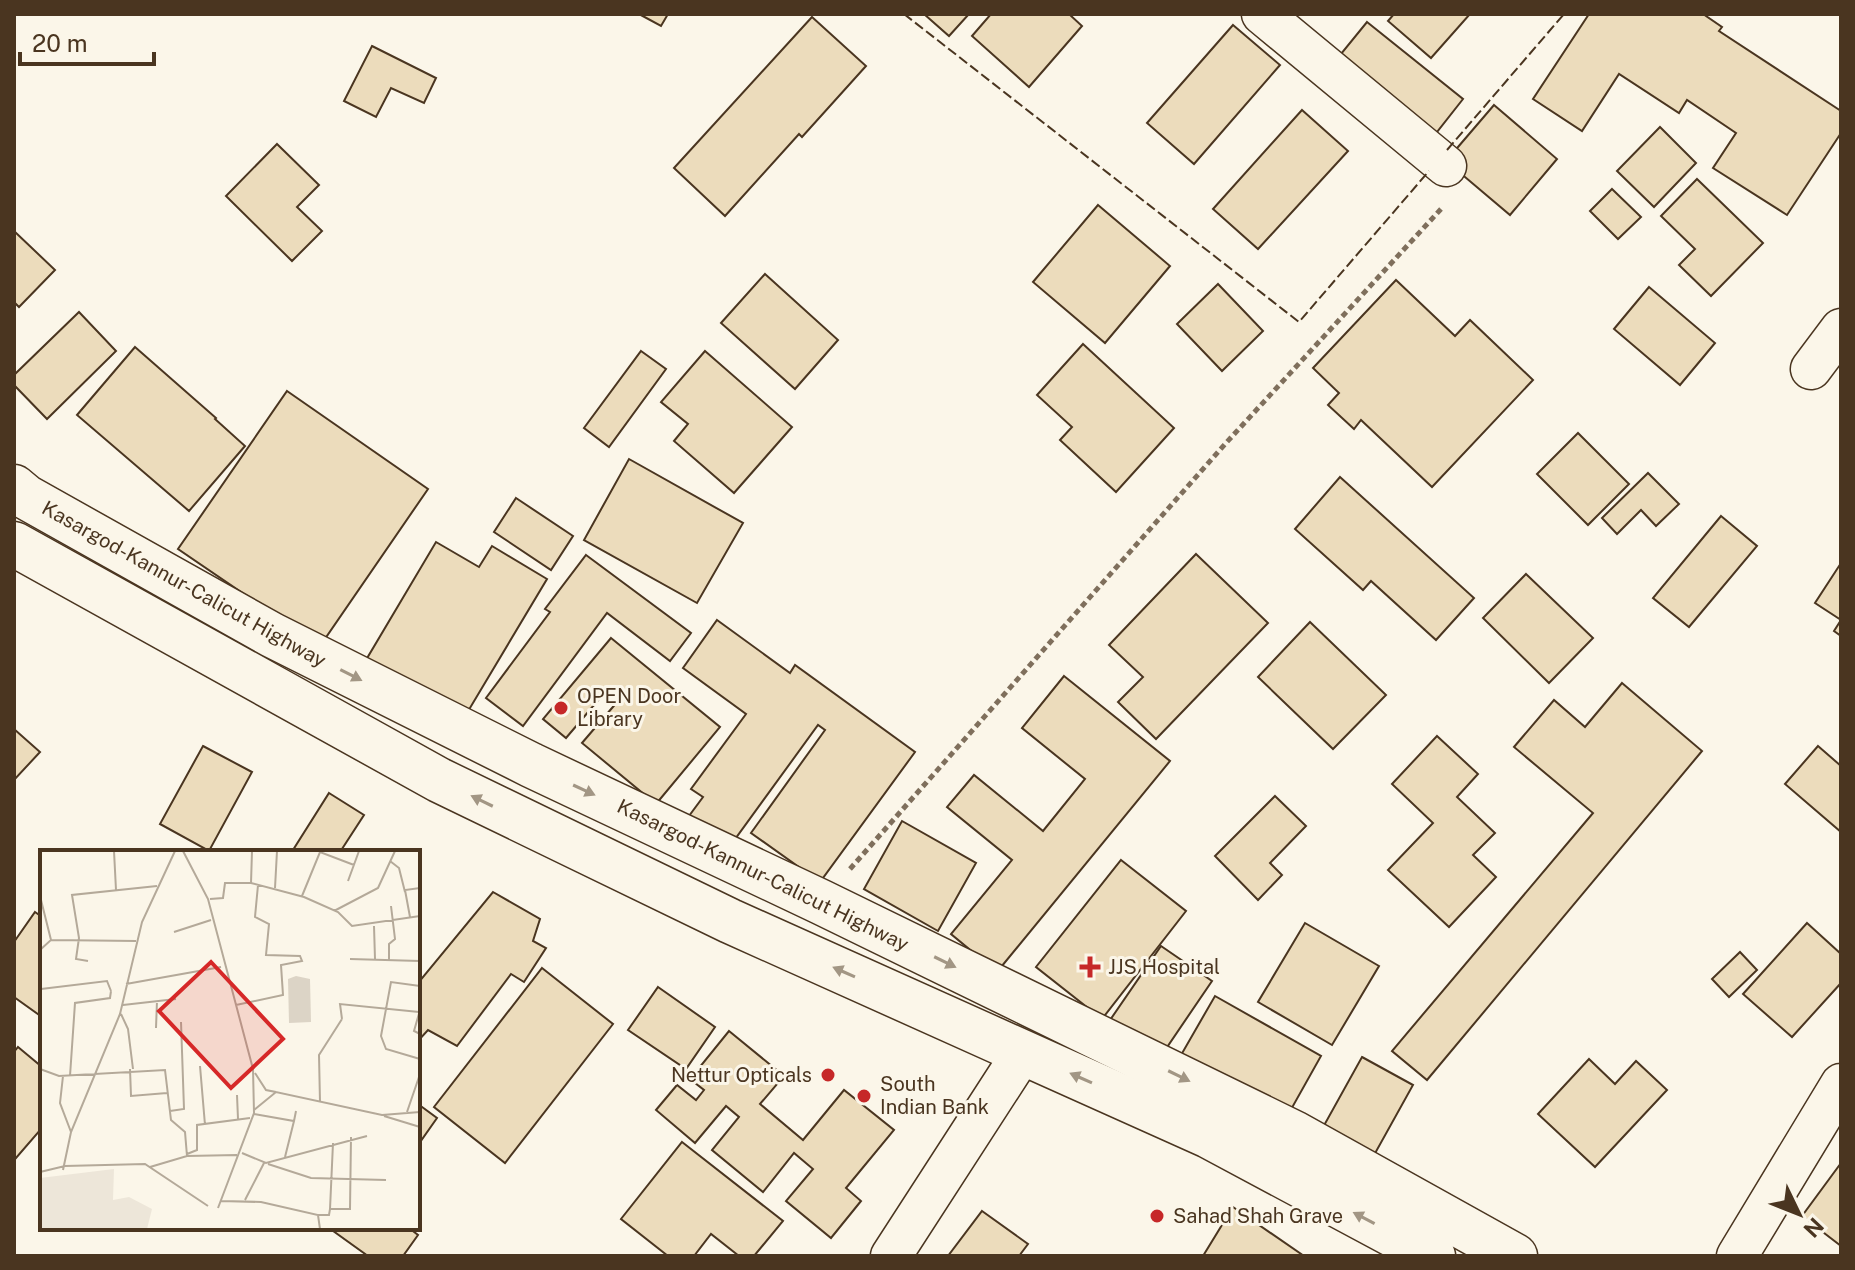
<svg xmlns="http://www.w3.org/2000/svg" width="1855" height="1270" font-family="'Public Sans',sans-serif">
	<rect width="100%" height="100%" fill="#fbf6e9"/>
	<!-- building -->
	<g fill="#ecdcbc" stroke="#4a3520" stroke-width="2">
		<polygon points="639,14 668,14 661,26"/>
		<polygon points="924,14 969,14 949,36"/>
		<polygon points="991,14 1069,14 1082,26 1029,87 972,36"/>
		<polygon points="1394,14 1470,14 1431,58 1388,21"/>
		<polygon points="1589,14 1703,14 1722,27 1719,31 1841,111 1841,133 1787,215 1713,168 1736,133 1687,100 1679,113 1619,74 1582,131 1533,99"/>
		<polygon points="812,17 866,66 802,137 799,134 725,216 674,168"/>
		<polygon points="1367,22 1463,99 1433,137 1336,60"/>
		<polygon points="1233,25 1280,65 1194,164 1147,123"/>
		<polygon points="372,46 436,78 424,103 391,88 376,117 344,101"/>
		<polygon points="1494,105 1557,159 1510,215 1446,161"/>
		<polygon points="1302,110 1348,151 1258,249 1213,209"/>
		<polygon points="1660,127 1696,163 1654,207 1617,171"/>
		<polygon points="277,144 319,185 297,207 322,231 292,261 226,196"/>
		<polygon points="1697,179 1763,243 1711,296 1679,265 1695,249 1661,216"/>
		<polygon points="1612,189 1641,217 1618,239 1590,211"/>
		<polygon points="1098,205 1170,266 1105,343 1033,282"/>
		<polygon points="14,231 55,270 19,307 14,302"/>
		<polygon points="765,274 838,340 795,389 721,323"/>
		<polygon points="1396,280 1455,336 1470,320 1533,380 1432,487 1361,420 1354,429 1328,405 1339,393 1313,368"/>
		<polygon points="1218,284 1263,331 1222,371 1177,324"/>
		<polygon points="1649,287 1715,343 1680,385 1614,329"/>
		<polygon points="79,312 116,351 47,419 14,385 14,375"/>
		<polygon points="1083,344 1174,428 1116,492 1060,440 1072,427 1037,395"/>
		<polygon points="135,347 216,418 215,419 245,446 189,511 77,415"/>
		<polygon points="641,351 666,369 609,447 584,428"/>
		<polygon points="705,351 792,427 734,493 674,441 688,424 661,402"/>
		<polygon points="287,391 428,489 320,646 178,549"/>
		<polygon points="1578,433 1629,484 1588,525 1537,474"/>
		<polygon points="629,459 743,523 697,603 584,540"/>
		<polygon points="1648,473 1679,504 1656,526 1641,510 1617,534 1602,518"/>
		<polygon points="1340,477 1474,598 1436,640 1371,581 1363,590 1295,529"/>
		<polygon points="516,498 573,536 551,570 494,532"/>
		<polygon points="1721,516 1757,546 1689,627 1653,598"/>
		<polygon points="436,542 479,567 492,546 547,579 464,718 366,660"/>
		<polygon points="1196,554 1268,623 1156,739 1118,702 1143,677 1109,645"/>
		<polygon points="586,555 691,633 670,661 607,613 523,726 486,698 550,612 545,609"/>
		<polygon points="1841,563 1841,636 1834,631 1841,620 1815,603"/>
		<polygon points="1526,574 1593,638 1549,683 1483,618"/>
		<polygon points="717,620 790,673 795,665 915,752 820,882 751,833 825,730 818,725 730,846 689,816 703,797 691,789 746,714 683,668"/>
		<polygon points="1310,622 1386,695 1333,749 1258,677"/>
		<polygon points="611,638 720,727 656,804 582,743 618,701 606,691 566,738 543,719"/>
		<polygon points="1064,676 1170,761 997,972 951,934 1012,860 947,807 974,775 1043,831 1085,779 1022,728"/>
		<polygon points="1622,683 1702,751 1427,1080 1392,1051 1593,813 1514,747 1554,700 1585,727"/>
		<polygon points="14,729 40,752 14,780"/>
		<polygon points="1437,736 1478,774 1457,797 1495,833 1473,855 1496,877 1449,927 1388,870 1433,823 1392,784"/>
		<polygon points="203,746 252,772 209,851 160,824"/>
		<polygon points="1818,746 1841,766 1841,832 1785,784"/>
		<polygon points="329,793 364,815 340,852 296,852 293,850"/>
		<polygon points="1275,796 1306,826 1270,863 1282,875 1258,900 1215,856"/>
		<polygon points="902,821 976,863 938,931 864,889"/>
		<polygon points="1121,860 1186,911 1102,1019 1036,967"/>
		<polygon points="493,892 540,919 533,941 546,948 524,982 511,974 457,1046 428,1030 418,1041 418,983"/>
		<polygon points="35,912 42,917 42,1017 14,997 14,942"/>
		<polygon points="1305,923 1379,966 1332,1045 1258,1002"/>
		<polygon points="1807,923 1841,954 1841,983 1792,1037 1743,994"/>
		<polygon points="1161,946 1212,981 1159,1059 1108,1023"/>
		<polygon points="1740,952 1757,970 1729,997 1712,979"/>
		<polygon points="542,968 613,1024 505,1163 434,1107"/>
		<polygon points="658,987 715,1027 686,1069 628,1030"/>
		<polygon points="1215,996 1321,1056 1284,1122 1177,1062"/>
		<polygon points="729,1031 784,1076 760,1104 803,1140 844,1090 894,1130 846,1188 861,1201 831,1238 786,1201 813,1169 794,1153 763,1192 712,1150 739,1117 726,1106 695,1143 656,1110 677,1085 696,1100 704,1090 690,1079"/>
		<polygon points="18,1047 42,1067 42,1128 16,1158 14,1156 14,1052"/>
		<polygon points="1362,1057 1413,1085 1368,1166 1317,1138"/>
		<polygon points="1589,1059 1615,1084 1636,1061 1667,1090 1595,1167 1538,1114"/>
		<polygon points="418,1104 437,1118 418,1145"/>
		<polygon points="682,1142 783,1221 754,1256 739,1256 711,1234 694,1256 668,1256 621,1219"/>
		<polygon points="1841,1163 1841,1246 1802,1216"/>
		<polygon points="1233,1207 1304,1256 1203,1256"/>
		<polygon points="982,1211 1028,1244 1019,1256 948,1256"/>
		<polygon points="329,1228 409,1228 418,1235 403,1256 368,1256"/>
	</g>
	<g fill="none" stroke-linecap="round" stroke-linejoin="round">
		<defs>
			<g id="minor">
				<polyline points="1262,14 1446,166"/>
				<polyline points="1811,369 1841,329"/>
				<polyline points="891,1256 1023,1052"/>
				<polyline points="1737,1256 1841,1084"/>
			</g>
			<g id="trunk">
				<polyline points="14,487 26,497 272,635 531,765 821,902 1294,1133 1515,1256"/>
				<polyline points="14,544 439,780 730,921 1209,1136 1433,1256"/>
			</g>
		</defs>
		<!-- minor casing -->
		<use href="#minor" stroke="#4a3520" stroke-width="43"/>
		<!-- trunk casing -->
		<use href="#trunk" stroke="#4a3520" stroke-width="47"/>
		<!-- path -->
		<polyline stroke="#7f6f5c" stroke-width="5" stroke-dasharray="6 4" stroke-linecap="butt" points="850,869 1226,443 1441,209"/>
		<!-- minor -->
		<use href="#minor" stroke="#fbf6e9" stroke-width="40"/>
		<!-- trunk -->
		<use href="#trunk" stroke="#fbf6e9" stroke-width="44"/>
		<!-- fence -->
		<g stroke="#4a3520" stroke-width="2" stroke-dasharray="10 4" stroke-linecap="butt">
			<polyline points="904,14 1299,322 1429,171"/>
			<polyline points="1447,150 1564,14"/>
		</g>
	</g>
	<!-- one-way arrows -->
	<defs><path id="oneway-solid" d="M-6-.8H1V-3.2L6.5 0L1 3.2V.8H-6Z" transform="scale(2)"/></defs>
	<g fill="#a29684">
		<use href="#oneway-solid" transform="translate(351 675) rotate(27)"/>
		<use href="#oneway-solid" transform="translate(584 790) rotate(25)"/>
		<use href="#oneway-solid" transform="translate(482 801) rotate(-154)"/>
		<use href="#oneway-solid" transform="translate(945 962) rotate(26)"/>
		<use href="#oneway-solid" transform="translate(844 972) rotate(-156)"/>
		<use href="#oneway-solid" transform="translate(1179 1076) rotate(26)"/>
		<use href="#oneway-solid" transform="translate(1081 1078) rotate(-156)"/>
		<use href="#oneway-solid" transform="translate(1364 1218) rotate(-152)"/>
	</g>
	<!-- markers -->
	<g fill="#c62828" stroke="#fbf6e9" stroke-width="3">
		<circle cx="561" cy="708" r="8"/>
		<path d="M1086 955h8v8h8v8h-8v8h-8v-8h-8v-8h8z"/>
		<circle cx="828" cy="1075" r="8"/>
		<circle cx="864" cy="1096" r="8"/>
		<circle cx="1157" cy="1216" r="8"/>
	</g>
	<g text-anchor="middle" stroke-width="6" stroke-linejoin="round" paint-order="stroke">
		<!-- street labels -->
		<g font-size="20" fill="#4a3520" stroke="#fbf6e9">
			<text transform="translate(184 584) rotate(29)" y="7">Kasargod-Kannur-Calicut Highway</text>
			<text transform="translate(763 875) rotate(26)" y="7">Kasargod-Kannur-Calicut Highway</text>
		</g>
		<!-- poi labels -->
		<g font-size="20" fill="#4a3520" stroke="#fbf6e9" text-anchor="start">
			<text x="577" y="703">OPEN Door<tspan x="577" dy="23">Library</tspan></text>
			<text x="1108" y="974">JJS Hospital</text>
			<text x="812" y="1082" text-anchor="end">Nettur Opticals</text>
			<text x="880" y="1091">South<tspan x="880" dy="23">Indian Bank</tspan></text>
			<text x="1173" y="1223">Sahad Shah Grave</text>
		</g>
	</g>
	<!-- overview -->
	<g transform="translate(40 850)">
		<rect width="380" height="380" fill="#fbf6e9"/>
		<path d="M 74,319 L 73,350 L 89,347 L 112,359 L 107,379 L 0,379 L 0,328 Z" fill="#ede6d9"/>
		<path d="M 256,126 L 270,129 L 271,172 L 249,173 L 248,129 Z" fill="#dcd4c6"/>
		<path fill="none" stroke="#b4a999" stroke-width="2" d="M 74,1 L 76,40M 143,1 L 168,49 L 213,219 L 214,263 L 178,358M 350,11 L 359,18 L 365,42M 308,31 L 319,1M 211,33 L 212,1M 235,38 L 237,1M 0,46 L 11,90 L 0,100M 262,46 L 280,2 L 314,15M 170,49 L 183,48 L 185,33 L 211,33 L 264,47 L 298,62 L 312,76 L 380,66M 294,61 L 338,38 L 355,1M 370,67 L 365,40 L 380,38M 334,76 L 335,109M 134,82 L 171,70M 11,90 L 96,91M 0,108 L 0,182M 310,109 L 380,111M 349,110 L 349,94 L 355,89 L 351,56M 48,111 L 36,109 L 39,88 L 32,45 L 117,36M 86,134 L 181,117M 380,136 L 351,132 L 341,186 L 346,199 L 380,209M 1,139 L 67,131 L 71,141M 83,155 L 136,149M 196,155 L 243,145 L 241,115 L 262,111 L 260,106 L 226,105 L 229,74 L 215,67 L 218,35M 380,160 L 374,181 L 380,184M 81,164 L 88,179 L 93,219M 302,169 L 300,154 L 379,162M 116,178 L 117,151M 160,216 L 165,275M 0,219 L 19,226 L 125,220 L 131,270 L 145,282 L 147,306M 90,219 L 91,246 L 127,243M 215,223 L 226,240 L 236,242M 23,226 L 20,253 L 31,282M 30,226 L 35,153 L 70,148 L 71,141M 197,245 L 198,269M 280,252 L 279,205 L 302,169M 214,260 L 236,242 L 342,265 L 380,262M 130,261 L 144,259 L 141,172M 367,262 L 380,224M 214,264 L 254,271 L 256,261M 344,266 L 380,277M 202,303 L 226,313 L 327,286M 147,304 L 157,300 L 157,275 L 210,268M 245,307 L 254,271M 228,314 L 271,328 L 346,330M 110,317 L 147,306 L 197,305M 23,320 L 31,282 L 80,164 L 102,72 L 135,1M 0,322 L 25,316 L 105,314 L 168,356M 205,350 L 224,313M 181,351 L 221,352 L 278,365 L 280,379M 290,359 L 293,293M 278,365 L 289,365 L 290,359 L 310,359 L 311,287"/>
		<path fill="#d62828" fill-opacity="0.15" stroke="#d62828" stroke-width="4" d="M 171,112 L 243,189 L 191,238 L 119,161 Z"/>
		<rect width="380" height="380" fill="none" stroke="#4a3520" stroke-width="4"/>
	</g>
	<!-- border -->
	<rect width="1855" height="1270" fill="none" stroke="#4a3520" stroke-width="32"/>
	<!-- north arrow -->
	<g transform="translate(1799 1214) rotate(133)" stroke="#fbf6e9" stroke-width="6" paint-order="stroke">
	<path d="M0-6L14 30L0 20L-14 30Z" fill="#4a3520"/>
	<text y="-12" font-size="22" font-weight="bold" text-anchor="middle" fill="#4a3520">N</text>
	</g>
	<!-- scale -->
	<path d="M20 52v12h134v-12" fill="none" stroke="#4a3520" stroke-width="4"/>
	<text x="32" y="52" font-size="24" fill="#4a3520" stroke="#fbf6e9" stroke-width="6" paint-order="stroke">20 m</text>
</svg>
